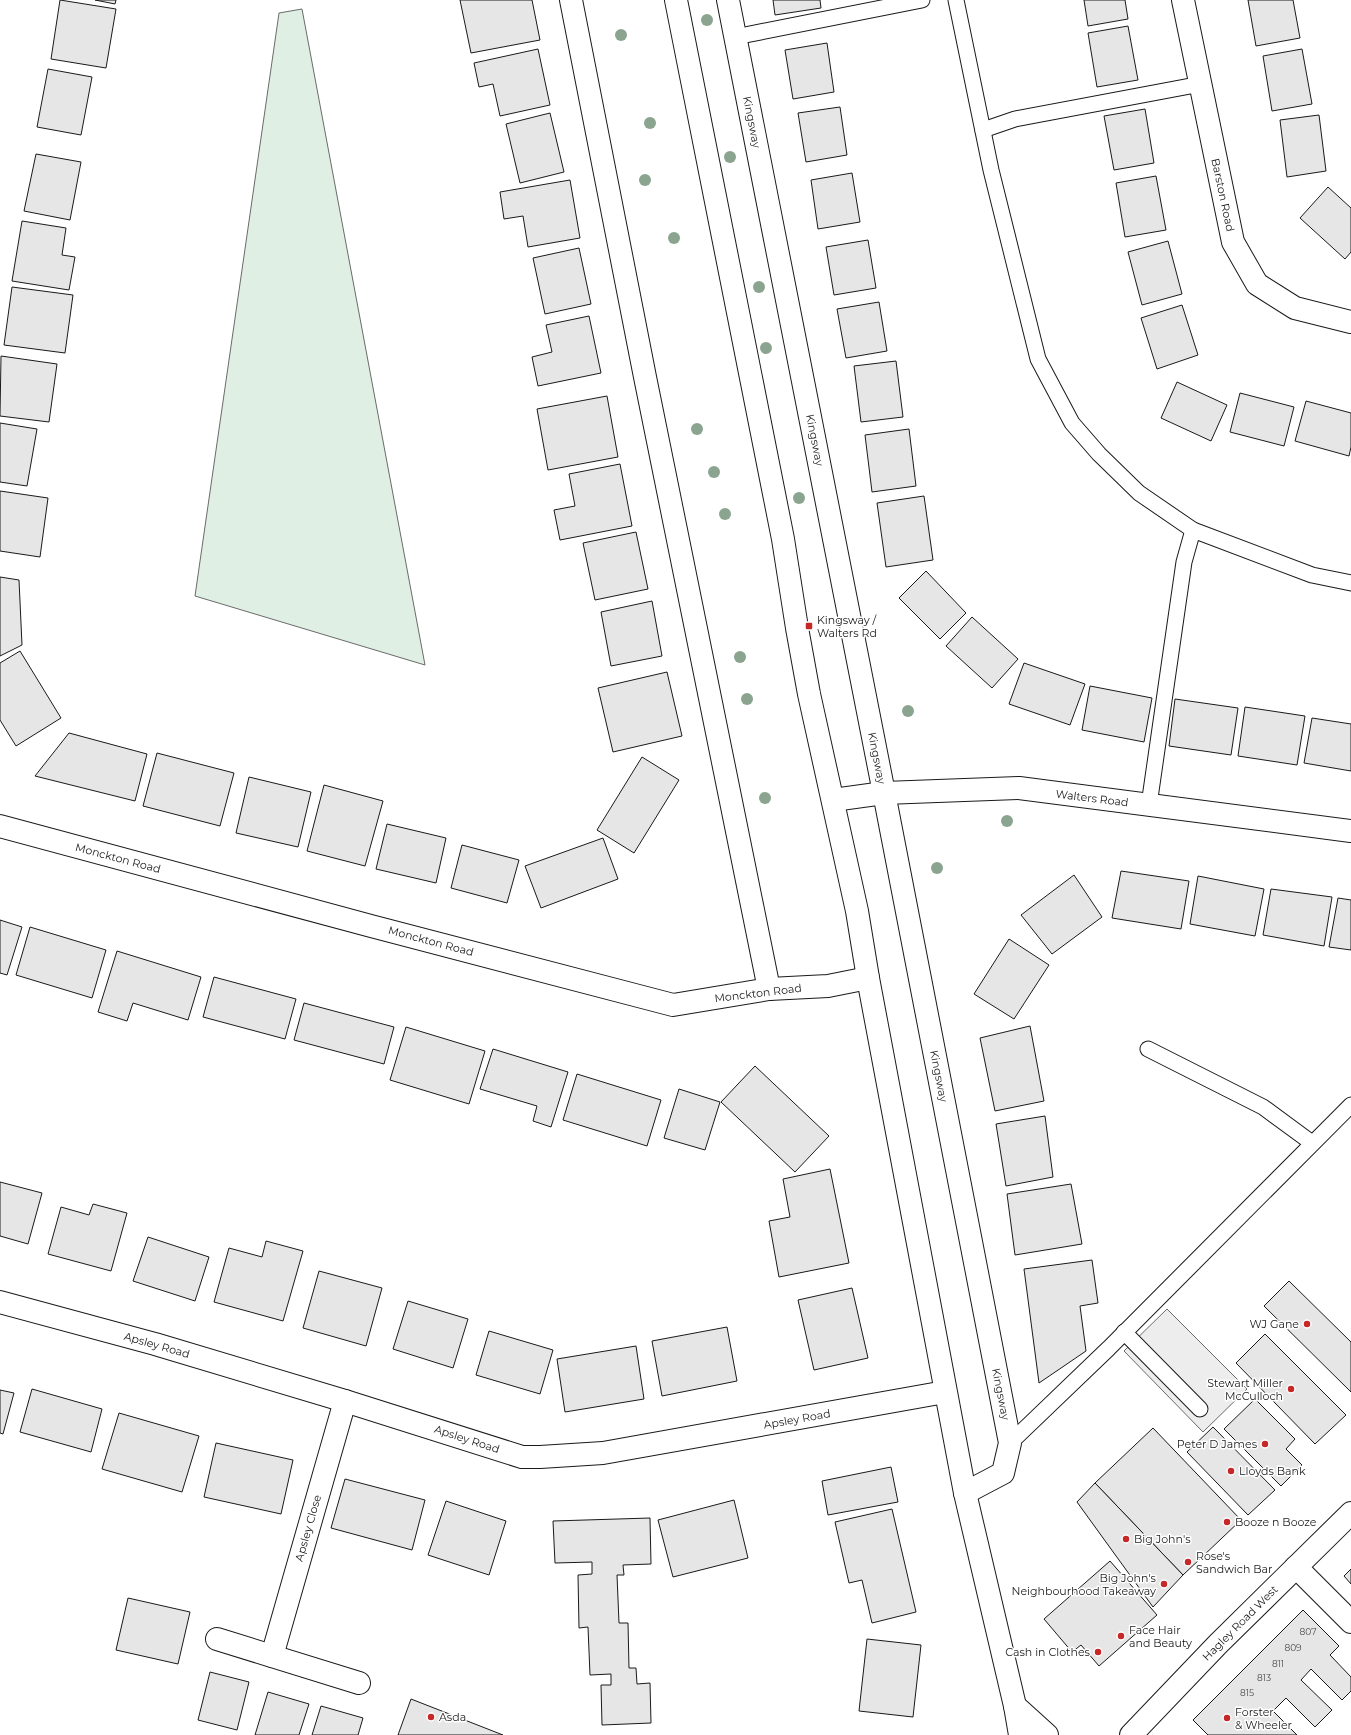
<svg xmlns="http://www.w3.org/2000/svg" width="1351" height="1735" font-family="Montserrat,sans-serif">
	<rect width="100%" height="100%" fill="#fff"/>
	<!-- green -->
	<polygon fill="#e0efe3" stroke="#6a6a6a" points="302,9 425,665 195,596 279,13"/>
	<!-- parking -->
	<polygon fill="#ededed" stroke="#6a6a6a" points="1167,1309 1247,1389 1203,1432 1124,1351"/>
	<!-- building -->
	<g fill="#e6e6e6" stroke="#1a1a1a">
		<polygon points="60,0 116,9 106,68 51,59"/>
		<polygon points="95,0 116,0 115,4"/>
		<polygon points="460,0 532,0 540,40 471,53"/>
		<polygon points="773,0 820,0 821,8 775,15"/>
		<polygon points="1084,0 1125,0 1128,19 1088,26"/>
		<polygon points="1248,0 1293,0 1300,38 1256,46"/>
		<polygon points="1128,26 1138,80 1097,87 1088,33"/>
		<polygon points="827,43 834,92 793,99 785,50"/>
		<polygon points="538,49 550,105 500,116 493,84 479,87 474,63"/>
		<polygon points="1302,49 1312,104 1272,111 1263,56"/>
		<polygon points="48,69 92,77 81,135 37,127"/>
		<polygon points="840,107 847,155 806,162 798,113"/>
		<polygon points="1145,109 1154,163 1114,170 1104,116"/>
		<polygon points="550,113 564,172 520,183 506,124"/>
		<polygon points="1319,115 1326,171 1287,177 1280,120"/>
		<polygon points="36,154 81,162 70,220 24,211"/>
		<polygon points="852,173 860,222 818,229 811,180"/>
		<polygon points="1156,176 1166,230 1125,237 1116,183"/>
		<polygon points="570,180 580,238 528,247 523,216 504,219 500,192"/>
		<polygon points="1328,187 1351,208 1351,252 1345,259 1300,218"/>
		<polygon points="22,221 66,228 62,255 75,257 69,290 12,281"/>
		<polygon points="868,240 876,288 834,295 826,247"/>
		<polygon points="1168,241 1182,294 1142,305 1128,252"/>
		<polygon points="579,248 591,304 545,314 533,258"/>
		<polygon points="12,287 73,295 65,353 4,345"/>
		<polygon points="879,302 887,351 846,358 837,309"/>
		<polygon points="1182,305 1198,355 1157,369 1141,318"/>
		<polygon points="589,316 601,373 538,386 532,357 552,352 546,325"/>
		<polygon points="1,356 57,364 49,422 0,416"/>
		<polygon points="896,361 903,417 861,422 854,366"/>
		<polygon points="1177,382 1227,405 1211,441 1161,418"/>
		<polygon points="1240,393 1294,407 1284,446 1230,432"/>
		<polygon points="607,396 618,457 548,470 537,409"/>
		<polygon points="1306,401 1351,413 1351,447 1349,456 1295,441"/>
		<polygon points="0,423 37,429 27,486 0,482"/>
		<polygon points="909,429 916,486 872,492 865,435"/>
		<polygon points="620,464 632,526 560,540 554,510 575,506 569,474"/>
		<polygon points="0,491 48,498 40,557 0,551"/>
		<polygon points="924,496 933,560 886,567 877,503"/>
		<polygon points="636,532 648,589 595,600 583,543"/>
		<polygon points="926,571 966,613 940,639 899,598"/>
		<polygon points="0,577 19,580 22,645 0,656"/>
		<polygon points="652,601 662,656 611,666 601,612"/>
		<polygon points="972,617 1018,659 992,688 946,646"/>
		<polygon points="20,651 61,718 16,746 0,720 0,663"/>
		<polygon points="1024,663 1085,684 1070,725 1009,704"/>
		<polygon points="667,672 682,736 613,752 598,688"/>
		<polygon points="1090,686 1152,698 1144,742 1082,730"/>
		<polygon points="1175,699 1238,708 1231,755 1169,746"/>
		<polygon points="1245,707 1305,716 1297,765 1238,756"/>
		<polygon points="1312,718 1351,724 1351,771 1304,763"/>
		<polygon points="69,733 147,754 135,801 35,776"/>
		<polygon points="157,753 234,773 220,826 143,806"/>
		<polygon points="642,757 679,780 634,853 597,830"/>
		<polygon points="249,777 311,792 298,847 236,833"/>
		<polygon points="324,785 383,801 365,866 307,851"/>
		<polygon points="387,824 446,838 436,883 376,869"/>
		<polygon points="603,838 618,879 541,908 525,866"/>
		<polygon points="462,845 519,860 507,903 451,888"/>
		<polygon points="1121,871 1189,881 1181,929 1112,918"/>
		<polygon points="1074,875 1102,917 1052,954 1021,915"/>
		<polygon points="1198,876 1264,889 1255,936 1190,924"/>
		<polygon points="1271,889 1332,897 1324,946 1263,935"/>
		<polygon points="1338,898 1351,900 1351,950 1329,947"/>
		<polygon points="0,920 22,927 7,975 0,973"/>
		<polygon points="30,927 106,950 92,998 16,975"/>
		<polygon points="1009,939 1049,965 1014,1019 974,994"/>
		<polygon points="117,951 201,977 188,1020 133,1003 127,1021 98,1012"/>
		<polygon points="214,977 296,999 285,1039 203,1017"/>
		<polygon points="304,1003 394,1027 384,1064 294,1040"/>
		<polygon points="1030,1026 1044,1101 995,1111 980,1038"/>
		<polygon points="406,1027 485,1051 469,1104 390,1080"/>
		<polygon points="493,1049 568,1072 551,1127 533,1121 537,1106 480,1089"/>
		<polygon points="755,1066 829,1136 795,1172 721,1102"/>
		<polygon points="577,1074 661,1100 647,1146 563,1120"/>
		<polygon points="679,1089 720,1102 705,1150 664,1138"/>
		<polygon points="1045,1116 1053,1177 1006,1186 996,1124"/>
		<polygon points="830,1169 849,1263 779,1277 769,1221 790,1217 783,1179"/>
		<polygon points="0,1182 42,1193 28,1244 0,1236"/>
		<polygon points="1071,1184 1082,1244 1015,1255 1007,1194"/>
		<polygon points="93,1204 127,1213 111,1271 48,1254 61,1207 89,1215"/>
		<polygon points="148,1237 209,1257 195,1301 133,1281"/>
		<polygon points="266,1241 303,1251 283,1321 214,1302 229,1248 262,1257"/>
		<polygon points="1092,1260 1098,1303 1080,1306 1086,1351 1039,1383 1024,1269"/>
		<polygon points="319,1271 382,1288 366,1346 303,1328"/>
		<polygon points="1289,1281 1351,1342 1351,1392 1264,1306"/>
		<polygon points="852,1288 868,1358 814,1370 798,1300"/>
		<polygon points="408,1301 468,1319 453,1368 393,1349"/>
		<polygon points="727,1327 737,1381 662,1396 652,1341"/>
		<polygon points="489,1331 553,1350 540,1394 476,1375"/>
		<polygon points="1265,1334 1346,1415 1315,1444 1236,1363"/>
		<polygon points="636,1346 644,1399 565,1412 557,1359"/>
		<polygon points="32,1389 102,1409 91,1452 20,1432"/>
		<polygon points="0,1390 14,1393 3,1434 0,1433"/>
		<polygon points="1255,1399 1295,1439 1286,1449 1302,1465 1281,1486 1224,1429"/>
		<polygon points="119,1413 199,1436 182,1492 102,1469"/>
		<polygon points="1213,1427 1275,1490 1248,1515 1187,1452"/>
		<polygon points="1153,1428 1241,1520 1183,1575 1095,1483"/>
		<polygon points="216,1443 293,1460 281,1514 204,1497"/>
		<polygon points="891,1467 898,1502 828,1515 822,1481"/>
		<polygon points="345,1479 425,1500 412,1550 331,1528"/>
		<polygon points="1095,1483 1183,1575 1153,1607 1077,1502"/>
		<polygon points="734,1500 748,1558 673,1577 658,1520"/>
		<polygon points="446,1501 506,1521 489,1575 428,1555"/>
		<polygon points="892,1509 916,1612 872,1623 862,1580 849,1583 835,1522"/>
		<polygon points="650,1518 651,1564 623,1565 624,1575 617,1575 619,1623 628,1623 629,1668 636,1668 637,1684 650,1683 651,1723 602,1725 601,1685 611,1685 611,1674 590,1675 588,1627 579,1628 578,1575 592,1574 592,1562 555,1563 553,1521"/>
		<polygon points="1110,1561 1157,1615 1099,1666 1081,1645 1072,1652 1044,1619"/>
		<polygon points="1351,1569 1351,1584 1344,1576"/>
		<polygon points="128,1598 190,1612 178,1664 116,1650"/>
		<polygon points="1303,1610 1339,1646 1330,1655 1351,1677 1351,1691 1342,1700 1311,1669 1301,1680 1332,1710 1315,1727 1286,1698 1273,1711 1297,1735 1208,1735 1193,1720"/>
		<polygon points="867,1639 921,1645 913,1717 859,1711"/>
		<polygon points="210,1672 249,1682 237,1730 198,1720"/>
		<polygon points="268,1692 309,1704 299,1735 255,1735"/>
		<polygon points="411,1699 503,1735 398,1735"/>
		<polygon points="321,1706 363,1718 358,1735 312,1735"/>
	</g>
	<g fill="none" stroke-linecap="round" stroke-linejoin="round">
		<defs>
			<g id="lane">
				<polyline points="956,0 991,170 1038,359 1072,423 1099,454 1139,493 1193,530 1312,575 1351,583"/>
				<polyline points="735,37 922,0"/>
				<polyline points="983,130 1015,119 1201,84"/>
				<polyline points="1149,805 1184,562 1193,530"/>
				<polyline points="1148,1049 1263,1107 1312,1143"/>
				<polyline points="1124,1332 1200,1409"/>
				<polyline points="1010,1443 1109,1348 1351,1105"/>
			</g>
			<g id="street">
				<polyline points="571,0 645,377 769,989"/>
				<polyline points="728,0 884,793 1010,1443 1003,1473 965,1493"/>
				<polyline points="1183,0 1233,242 1257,284 1295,308 1351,322"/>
				<polyline points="833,800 884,793 1019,788 1351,831"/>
				<polyline points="0,826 371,926 673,1005 769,989 828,986 868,978"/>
				<polyline points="0,1302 155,1344 345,1401 522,1457 540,1457 603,1453 945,1392"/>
				<polyline points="1296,1567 1351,1622"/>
				<polyline points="217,1639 359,1683"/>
				<polyline points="272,1656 345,1401"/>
			</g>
			<g id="secondary">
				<polyline points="676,0 783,539 797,628 809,694 857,911 868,978 965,1493 1015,1706 1020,1735"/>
				<polyline points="1015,1706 1047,1735"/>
			</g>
			<polyline id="highway" points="1131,1735 1218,1644 1351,1513"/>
		</defs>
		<!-- lane casing -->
		<use href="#lane" stroke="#1a1a1a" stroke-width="17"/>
		<!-- street casing -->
		<use href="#street" stroke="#1a1a1a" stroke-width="24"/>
		<!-- secondary casing -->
		<use href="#secondary" stroke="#1a1a1a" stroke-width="24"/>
		<!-- highway casing -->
		<use href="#highway" stroke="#1a1a1a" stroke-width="24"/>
		<!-- lane -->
		<use href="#lane" stroke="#fff" stroke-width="15"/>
		<!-- street -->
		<use href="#street" stroke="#fff" stroke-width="22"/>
		<!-- secondary -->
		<use href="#secondary" stroke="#fff" stroke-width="22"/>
		<!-- highway -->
		<use href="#highway" stroke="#fff" stroke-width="22"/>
	</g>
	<!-- trees -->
	<g fill="#8aa48f">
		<circle cx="707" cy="20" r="6"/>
		<circle cx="621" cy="35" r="6"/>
		<circle cx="650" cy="123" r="6"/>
		<circle cx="730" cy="157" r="6"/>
		<circle cx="645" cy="180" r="6"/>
		<circle cx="674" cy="238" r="6"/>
		<circle cx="759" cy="287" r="6"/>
		<circle cx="766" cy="348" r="6"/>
		<circle cx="697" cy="429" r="6"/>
		<circle cx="714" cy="472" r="6"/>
		<circle cx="799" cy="498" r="6"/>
		<circle cx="725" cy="514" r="6"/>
		<circle cx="740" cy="657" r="6"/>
		<circle cx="747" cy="699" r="6"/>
		<circle cx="908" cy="711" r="6"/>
		<circle cx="765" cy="798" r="6"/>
		<circle cx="1007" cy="821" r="6"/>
		<circle cx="937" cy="868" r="6"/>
	</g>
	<!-- markers -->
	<g fill="#c62828" stroke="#fff" stroke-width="1.5">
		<rect x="805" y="622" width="8" height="8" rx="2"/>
		<circle cx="1307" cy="1324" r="4"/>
		<circle cx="1291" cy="1389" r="4"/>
		<circle cx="1265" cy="1444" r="4"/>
		<circle cx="1231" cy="1471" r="4"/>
		<circle cx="1227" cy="1522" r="4"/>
		<circle cx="1126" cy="1539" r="4"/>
		<circle cx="1188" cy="1562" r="4"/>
		<circle cx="1164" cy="1584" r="4"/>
		<circle cx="1121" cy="1636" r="4"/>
		<circle cx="1098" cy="1652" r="4"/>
		<circle cx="431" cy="1717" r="4"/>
		<circle cx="1227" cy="1718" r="4"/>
	</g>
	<g text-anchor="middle" stroke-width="3" stroke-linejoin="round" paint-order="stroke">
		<!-- number labels -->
		<g font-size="9" fill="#4d4d4d">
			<text x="1308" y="1635">807</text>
			<text x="1293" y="1651">809</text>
			<text x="1278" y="1667">811</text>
			<text x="1264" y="1681">813</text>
			<text x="1247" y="1696">815</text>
		</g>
		<!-- street labels -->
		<g font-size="11" fill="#1a1a1a" stroke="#fff">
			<text transform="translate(752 122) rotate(79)" y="4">Kingsway</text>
			<text transform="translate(1223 195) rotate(78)" y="4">Barston Road</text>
			<text transform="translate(815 440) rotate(79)" y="4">Kingsway</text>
			<text transform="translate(877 758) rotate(79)" y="4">Kingsway</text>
			<text transform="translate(1092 798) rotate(7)" y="4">Walters Road</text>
			<text transform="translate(118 858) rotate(15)" y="4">Monckton Road</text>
			<text transform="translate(431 941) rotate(15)" y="4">Monckton Road</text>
			<text transform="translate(758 993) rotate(-7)" y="4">Monckton Road</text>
			<text transform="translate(939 1076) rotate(79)" y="4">Kingsway</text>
			<text transform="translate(157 1345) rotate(16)" y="4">Apsley Road</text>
			<text transform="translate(1001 1394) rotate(79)" y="4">Kingsway</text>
			<text transform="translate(797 1419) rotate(-10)" y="4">Apsley Road</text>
			<text transform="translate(467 1439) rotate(18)" y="4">Apsley Road</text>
			<text transform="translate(308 1528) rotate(-74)" y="4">Apsley Close</text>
			<text transform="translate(1240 1623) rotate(-45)" y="4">Hagley Road West</text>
		</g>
		<!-- poi labels -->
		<g font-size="11" fill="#1a1a1a" stroke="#fff" text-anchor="start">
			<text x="817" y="624">Kingsway /<tspan x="817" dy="13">Walters Rd</tspan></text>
			<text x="1299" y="1328" text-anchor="end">WJ Gane</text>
			<text x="1283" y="1387" text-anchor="end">Stewart Miller<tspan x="1283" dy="13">McCulloch</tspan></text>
			<text x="1257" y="1448" text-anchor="end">Peter D James</text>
			<text x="1239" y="1475">Lloyds Bank</text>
			<text x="1235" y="1526">Booze n Booze</text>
			<text x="1134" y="1543">Big John's</text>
			<text x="1196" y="1560">Rose's<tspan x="1196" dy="13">Sandwich Bar</tspan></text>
			<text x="1156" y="1582" text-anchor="end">Big John's<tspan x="1156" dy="13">Neighbourhood Takeaway</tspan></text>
			<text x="1129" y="1634">Face Hair<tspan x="1129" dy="13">and Beauty</tspan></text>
			<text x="1090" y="1656" text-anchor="end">Cash in Clothes</text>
			<text x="1235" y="1716">Forster<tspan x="1235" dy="13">&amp; Wheeler</tspan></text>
			<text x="439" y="1721">Asda</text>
		</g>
	</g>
</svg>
